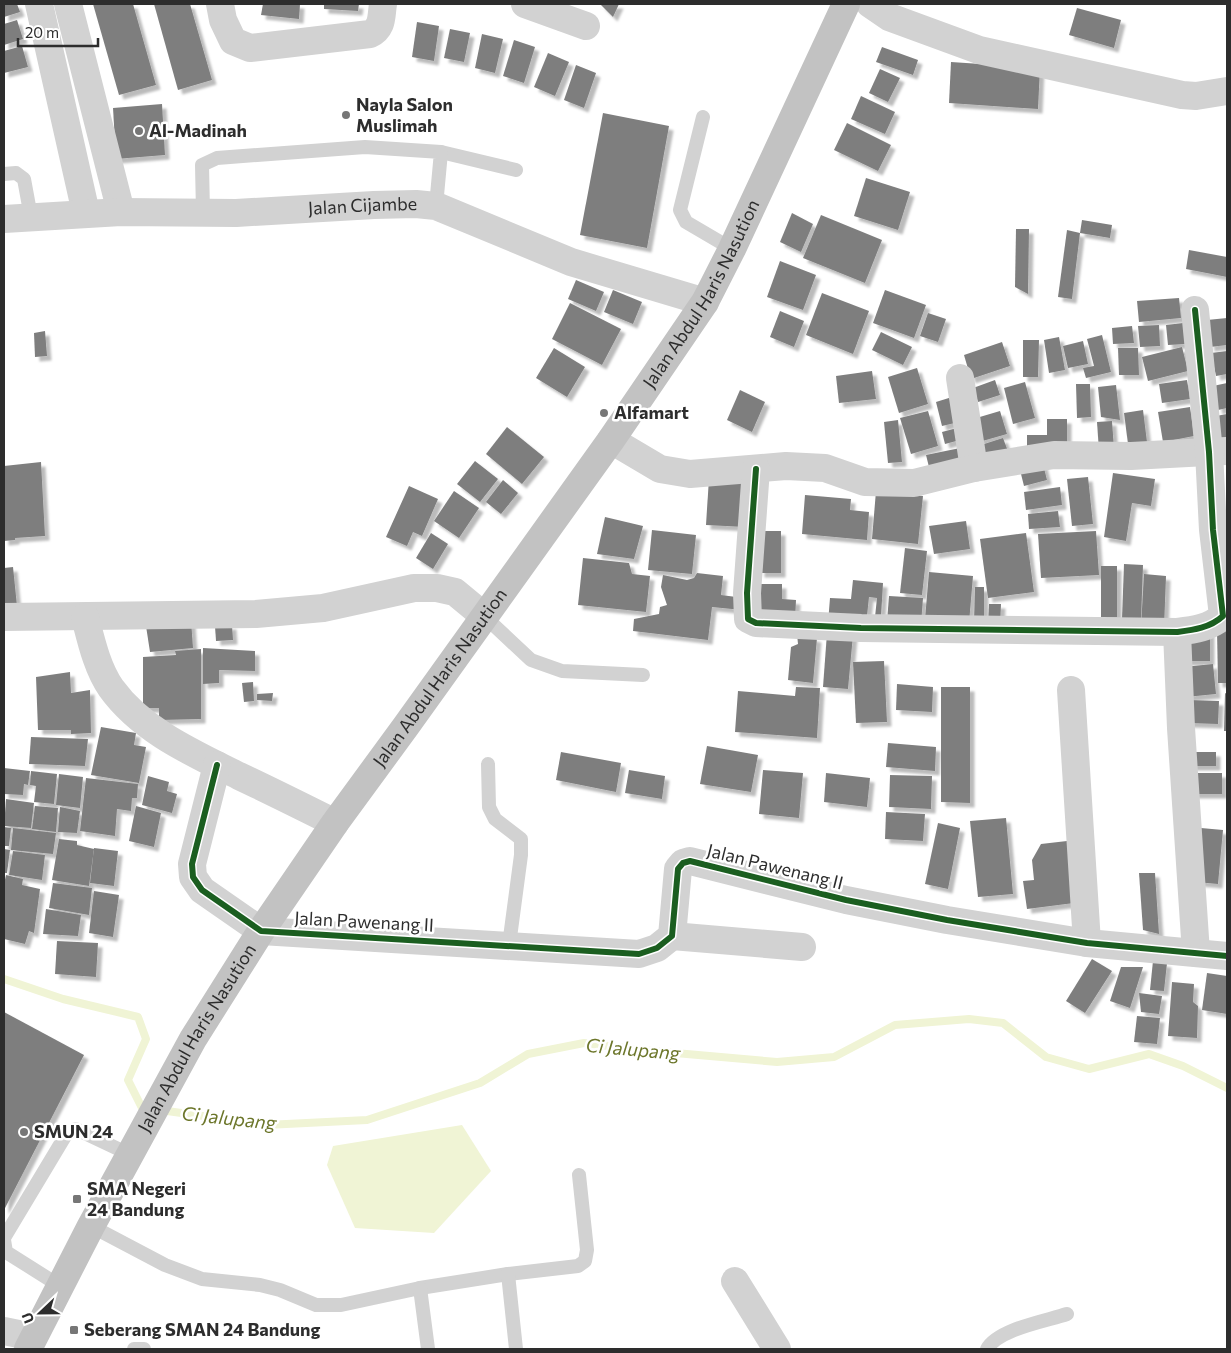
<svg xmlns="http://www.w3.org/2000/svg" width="1231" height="1353" font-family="Commissioner,sans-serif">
	<defs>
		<filter id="shadow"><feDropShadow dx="4.5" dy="4.5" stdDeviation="1" flood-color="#0004"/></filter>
	</defs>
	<rect width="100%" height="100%" fill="#fff"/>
	<!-- water -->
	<polygon fill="#f0f4d5" points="462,1125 491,1171 434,1233 355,1228 327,1165 333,1146"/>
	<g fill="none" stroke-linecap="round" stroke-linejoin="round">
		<!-- stream -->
		<g stroke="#f0f4d5" stroke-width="8">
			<polyline points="4,979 63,999 138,1017 146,1039 128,1080 142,1108 149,1109"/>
			<polyline points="160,1110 266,1125 367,1120 480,1083 528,1054 584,1043 641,1050 777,1062 834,1057 895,1025 969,1019 1003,1023 1046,1057 1089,1069 1149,1054 1183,1066 1227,1088"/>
		</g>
	</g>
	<!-- building -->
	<g fill="#7e7e7e" filter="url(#shadow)">
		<polygon points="4,4 17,4 20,12 4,17"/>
		<polygon points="93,4 133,4 156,85 119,95"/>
		<polygon points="154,4 190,4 212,80 178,90"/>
		<polygon points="263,4 300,4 299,19 261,15"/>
		<polygon points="324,4 359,4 358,11 324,9"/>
		<polygon points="600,4 619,4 613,17"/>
		<polygon points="1077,8 1121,20 1114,48 1069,35"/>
		<polygon points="17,20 23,39 4,45 4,24"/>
		<polygon points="417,22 439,26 434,61 412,57"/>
		<polygon points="450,29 470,33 464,62 444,58"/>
		<polygon points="482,34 503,39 495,73 475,68"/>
		<polygon points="514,40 535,47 524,83 503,76"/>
		<polygon points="22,46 28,67 4,73 4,51"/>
		<polygon points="882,47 918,60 913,75 876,62"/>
		<polygon points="548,53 569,62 555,96 534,87"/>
		<polygon points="951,62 1040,68 1038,109 949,103"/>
		<polygon points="576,65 596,73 584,108 564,100"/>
		<polygon points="880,69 900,78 888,102 869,93"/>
		<polygon points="861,96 895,112 885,134 851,119"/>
		<polygon points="162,104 165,155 116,159 113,108"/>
		<polygon points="603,113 669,126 647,248 580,235"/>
		<polygon points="847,123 891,145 878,171 834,150"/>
		<polygon points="866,178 910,192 898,230 854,216"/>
		<polygon points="792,213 813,224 801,252 780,242"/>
		<polygon points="821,215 882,240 865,283 803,258"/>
		<polygon points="1082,220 1112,225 1110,238 1080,233"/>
		<polygon points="1016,229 1029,229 1028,294 1015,287"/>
		<polygon points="1067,230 1080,233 1072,299 1058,297"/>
		<polygon points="1189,250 1227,257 1227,277 1186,269"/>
		<polygon points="780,261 816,275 803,310 767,297"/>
		<polygon points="576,280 604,292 596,311 568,299"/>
		<polygon points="613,290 642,302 633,324 604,312"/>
		<polygon points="885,290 926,305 914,338 873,323"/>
		<polygon points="822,293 869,311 853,354 806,335"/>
		<polygon points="1179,298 1181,318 1139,322 1137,301"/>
		<polygon points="570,303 621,329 602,365 552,339"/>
		<polygon points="780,311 804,321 794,347 770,337"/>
		<polygon points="928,313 946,319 938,342 920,336"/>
		<polygon points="1227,318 1227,345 1210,347 1207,320"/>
		<polygon points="1183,323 1185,344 1168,345 1166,325"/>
		<polygon points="1159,325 1160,346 1140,347 1138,326"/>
		<polygon points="1132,326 1134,343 1113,344 1112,328"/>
		<polygon points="45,331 47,356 35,357 34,333"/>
		<polygon points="881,332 912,347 903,365 872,350"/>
		<polygon points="1102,335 1111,372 1086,378 1083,368 1094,366 1087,339"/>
		<polygon points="1059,337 1065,370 1049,373 1044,340"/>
		<polygon points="1023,340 1039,340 1038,377 1023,377"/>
		<polygon points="1083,341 1088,364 1068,368 1063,346"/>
		<polygon points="1002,342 1010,366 971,379 964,355"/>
		<polygon points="1182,347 1188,371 1148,381 1142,357"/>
		<polygon points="554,348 585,367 567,397 536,378"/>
		<polygon points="1118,348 1138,348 1139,375 1119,375"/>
		<polygon points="1227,351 1227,374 1216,376 1211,353"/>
		<polygon points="917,368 928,404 899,413 888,377"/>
		<polygon points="872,371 876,399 839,403 836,376"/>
		<polygon points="995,380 1000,395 978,402 973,388"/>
		<polygon points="1187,380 1190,399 1162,403 1159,384"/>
		<polygon points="1025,382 1035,418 1013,424 1004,388"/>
		<polygon points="1227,383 1227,408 1218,410 1213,386"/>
		<polygon points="1076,384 1090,384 1091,417 1077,418"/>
		<polygon points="1116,385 1120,420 1101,417 1098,387"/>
		<polygon points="740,390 765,402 752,432 727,420"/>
		<polygon points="952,397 959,422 942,426 936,402"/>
		<polygon points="1190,407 1194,436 1163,442 1158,412"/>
		<polygon points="1143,410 1147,442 1128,444 1124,413"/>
		<polygon points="928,411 938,446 911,454 900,418"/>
		<polygon points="1000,411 1007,434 979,442 973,419"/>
		<polygon points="1227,414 1227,439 1221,440 1216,416"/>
		<polygon points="1047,419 1067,419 1067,448 1027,448 1027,435 1047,435"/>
		<polygon points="898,420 902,462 888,463 884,422"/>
		<polygon points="1112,421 1114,449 1099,451 1097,422"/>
		<polygon points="507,427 544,457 522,484 486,454"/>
		<polygon points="957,428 960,440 945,444 942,432"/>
		<polygon points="1003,438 1009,454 983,462 978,446"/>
		<polygon points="965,447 969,466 931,475 926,455"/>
		<polygon points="475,461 498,479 480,502 457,484"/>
		<polygon points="41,462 45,536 15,538 15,540 4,541 4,466"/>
		<polygon points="1043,464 1047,480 1024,486 1020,470"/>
		<polygon points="1113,473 1155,479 1151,506 1132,503 1126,541 1104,537"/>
		<polygon points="1088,477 1093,524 1072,526 1067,479"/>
		<polygon points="709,478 747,480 745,527 706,525"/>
		<polygon points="503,480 518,493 501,514 486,502"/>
		<polygon points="409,486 438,499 422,536 413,532 407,546 386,537"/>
		<polygon points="1060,487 1062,505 1026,510 1024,492"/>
		<polygon points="454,491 479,508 459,538 434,521"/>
		<polygon points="876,491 923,496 918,544 872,539"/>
		<polygon points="805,495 851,499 850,510 869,512 867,540 802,534"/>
		<polygon points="1058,511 1060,527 1029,529 1028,514"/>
		<polygon points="605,517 643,526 634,559 597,554"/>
		<polygon points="966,521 970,549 934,554 929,526"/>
		<polygon points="652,530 696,535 692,574 648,570"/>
		<rect x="760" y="531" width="21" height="42"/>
		<polygon points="1096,531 1099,575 1041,578 1038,534"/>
		<polygon points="431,533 448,544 433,569 416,558"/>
		<polygon points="1026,533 1034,592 988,598 980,539"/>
		<polygon points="905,548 927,551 922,595 900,593"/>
		<polygon points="583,558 629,563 632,574 650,576 646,612 578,605"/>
		<polygon points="1124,564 1143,565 1141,620 1122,619"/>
		<rect x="1101" y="566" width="16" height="51"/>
		<polygon points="13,567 17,606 4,608 4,568"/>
		<polygon points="929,572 973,576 969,623 925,619"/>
		<polygon points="697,573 723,576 721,595 744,598 742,610 712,607 708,640 633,631 634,619 659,614 660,607 667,605 661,587 663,575 687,580 694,578"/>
		<polygon points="1144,574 1166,576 1164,628 1141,627"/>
		<polygon points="853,580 883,583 881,617 875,617 877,598 869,597 866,625 828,623 830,598 851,599"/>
		<polygon points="753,584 782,584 782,599 796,600 795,620 752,619"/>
		<polygon points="975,587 984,587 984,621 974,621"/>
		<polygon points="889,596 923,598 921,625 887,622"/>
		<polygon points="989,604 1001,604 1000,626 988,625"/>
		<polygon points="191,620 193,648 150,652 146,626"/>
		<polygon points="232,625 233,640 216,641 215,626"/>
		<polygon points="1217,630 1227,630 1227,683 1218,683"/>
		<polygon points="1210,632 1210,661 1184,661 1184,633"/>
		<polygon points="827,633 853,635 848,689 823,687"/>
		<polygon points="797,634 817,638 813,683 788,680 791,647 798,644"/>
		<polygon points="203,648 255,651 255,671 219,670 219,683 203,684"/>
		<polygon points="201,649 201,719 159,720 159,708 143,708 143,657 176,655 175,651"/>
		<polygon points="884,661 887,722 856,723 853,662"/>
		<polygon points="1213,664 1216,694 1186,697 1183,667"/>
		<polygon points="70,672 71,693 90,690 91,733 71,734 71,730 38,730 36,677"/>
		<polygon points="253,682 254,701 244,702 242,683"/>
		<polygon points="897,684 933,687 932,712 896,710"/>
		<polygon points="796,687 820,688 817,738 735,732 738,691 795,696"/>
		<polygon points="941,687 970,687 970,803 941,802"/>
		<polygon points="273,693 272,701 257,700 257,694"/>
		<polygon points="1225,693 1227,694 1227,731 1224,731"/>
		<polygon points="1189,700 1219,701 1218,724 1188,723"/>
		<polygon points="101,727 136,733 134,745 146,747 139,783 91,775"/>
		<polygon points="31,737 88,739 85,766 29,764"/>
		<polygon points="888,743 936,747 935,771 886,767"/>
		<polygon points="707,746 758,755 751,792 700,784"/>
		<polygon points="561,752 621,763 616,792 556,780"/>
		<polygon points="1187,752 1216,752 1216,766 1188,766"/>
		<polygon points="4,768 30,771 28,785 24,784 23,795 4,794"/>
		<polygon points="629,770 665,776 662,799 625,793"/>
		<polygon points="763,770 803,773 799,818 759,814"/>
		<polygon points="31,771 57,774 54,804 34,802 36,786 30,785"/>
		<polygon points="826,773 870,778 867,807 824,802"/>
		<rect x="1189" y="773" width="33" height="21"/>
		<polygon points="59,774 83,777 80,808 56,805"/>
		<polygon points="890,775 932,776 931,809 889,807"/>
		<polygon points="148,776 169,782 167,791 177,794 172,813 142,805"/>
		<polygon points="86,778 138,784 137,798 132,798 131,811 117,809 115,836 80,831"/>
		<polygon points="6,799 34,803 31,828 4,826"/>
		<polygon points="35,806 58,808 56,832 32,829"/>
		<polygon points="136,806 161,813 154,847 129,841"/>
		<polygon points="60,807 80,811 77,833 58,832"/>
		<polygon points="886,812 925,814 923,841 885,839"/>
		<polygon points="1006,818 1013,894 978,897 970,821"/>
		<polygon points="938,823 960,828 948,889 925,884"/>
		<polygon points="4,827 11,828 9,846 4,846"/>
		<polygon points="13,828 56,833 53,854 11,850"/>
		<polygon points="1201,828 1223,830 1218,884 1196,882"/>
		<polygon points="59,839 77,841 77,845 94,849 89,886 52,880"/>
		<polygon points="1067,841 1074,903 1027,909 1023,881 1034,880 1032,860 1041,844"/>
		<polygon points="94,848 118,851 114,886 90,883"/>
		<polygon points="4,849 10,850 7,873 4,873"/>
		<polygon points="13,851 45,855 42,880 9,875"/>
		<polygon points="1139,873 1155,873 1159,934 1143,930"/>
		<polygon points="6,875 23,879 22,885 40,889 34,933 29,931 25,944 4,939 4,884"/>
		<polygon points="53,883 92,888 89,915 49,908"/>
		<polygon points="94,891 119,895 113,937 89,933"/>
		<polygon points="46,909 81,915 78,936 43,934"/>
		<polygon points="57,941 98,943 96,977 55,974"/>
		<polygon points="1092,959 1112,971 1085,1013 1066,1001"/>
		<polygon points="1153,961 1167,963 1164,991 1150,990"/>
		<polygon points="1121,967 1143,967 1130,1008 1110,1001"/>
		<polygon points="1207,973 1227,976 1227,1014 1202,1010"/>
		<polygon points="1172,982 1194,984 1193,1002 1198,1006 1197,1038 1168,1036"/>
		<polygon points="1139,993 1162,996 1159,1014 1141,1012"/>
		<polygon points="4,1012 84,1055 4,1210"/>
		<polygon points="1137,1016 1160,1018 1157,1044 1134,1042"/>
	</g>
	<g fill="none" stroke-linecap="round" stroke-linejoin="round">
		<!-- service -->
		<g stroke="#d2d2d2" stroke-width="14">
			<polyline points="703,117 680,210 686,222 732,249"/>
			<polyline points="441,152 516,170"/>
			<polyline points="4,174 16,173 24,179 31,217"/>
			<polyline points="203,212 202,165 217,158 365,147 441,152 436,206"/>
			<polyline points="484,616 531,660 562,671 643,675"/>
			<polyline points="488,764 489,807 495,819 521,839 521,855 509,945"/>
			<polyline points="91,1226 165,1265 202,1279 260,1285 280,1290 316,1305 341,1305 420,1288 508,1274 578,1266 585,1261 587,1250 579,1175"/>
			<polyline points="4,1238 67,1133 76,1129 131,1155"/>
			<polyline points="4,1240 6,1252 60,1286"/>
			<polyline points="508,1274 516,1349"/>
			<polyline points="420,1288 428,1349"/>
			<polyline points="134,1349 144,1349"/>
			<path d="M 987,1349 C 998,1329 1046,1321 1067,1314"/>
		</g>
		<!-- minor -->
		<g stroke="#d2d2d2" stroke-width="28">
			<polyline points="39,4 86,213"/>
			<polyline points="68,4 121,212"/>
			<path d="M 220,4 L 223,20 L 233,41 L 250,48 L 370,34 C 383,28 381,16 383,4"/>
			<polyline points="525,4 586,26"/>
			<polyline points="870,4 889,17 979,50 1182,95 1196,96 1227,91"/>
			<polyline points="960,378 974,468"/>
			<polyline points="611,440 660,469 690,474 786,466 825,468 865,482 914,483 974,468 1054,455 1131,456 1226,451"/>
			<path d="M 756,469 L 747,593 L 748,619 L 756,623 L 861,628 L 1177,632 C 1193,630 1210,628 1223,616 L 1213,530 L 1209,452 L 1195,310"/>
			<polyline points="4,617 256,614 323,608 414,588 437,588 455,592 484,616"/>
			<path d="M 85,617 C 91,640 97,668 111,688 C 142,731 193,753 239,776 C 271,791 303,807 335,823"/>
			<polyline points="1177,632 1181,728 1196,953"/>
			<polyline points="1071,690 1087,943"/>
			<polyline points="217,765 192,864 193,877 202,890 261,931 639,954 657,948 672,936 678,869 683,863 690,861 846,900 947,920 1087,943 1227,956"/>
			<polyline points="672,936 802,947"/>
			<polyline points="735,1281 777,1349"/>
			<polyline points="4,1331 33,1337"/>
		</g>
		<!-- tertiary -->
		<path stroke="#d2d2d2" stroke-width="28" id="s1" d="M 4,219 L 121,212 L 236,213 L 374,205 L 416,204 L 436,206 L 571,262 L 705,302"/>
		<!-- trunk -->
		<path stroke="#c2c2c2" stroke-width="28" id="s2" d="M 28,1349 L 91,1226 L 193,1039 L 261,931 L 335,823 L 406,726 L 611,440 L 705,302 L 732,249 L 846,4"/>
		<defs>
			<g id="cycleway">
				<path d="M 756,469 L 747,593 L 748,619 L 756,623 L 861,628 L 1177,632 C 1193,630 1210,628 1223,616 L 1213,530 L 1209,452 L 1195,310"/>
				<polyline points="217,765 192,864 193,877 202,890 261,931 639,954 657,948 672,936 678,869 683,863 690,861 846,900 947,920 1087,943 1227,956"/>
			</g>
		</defs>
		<!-- cycleway casing -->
		<use href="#cycleway" stroke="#fff" stroke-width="9"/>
		<!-- cycleway -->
		<use href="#cycleway" stroke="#1b5e20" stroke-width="6"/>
	</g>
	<!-- markers -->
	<g fill="#767676" stroke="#fff" stroke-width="2">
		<circle cx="346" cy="115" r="5"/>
		<circle cx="139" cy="131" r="5"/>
		<circle cx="604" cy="413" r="5"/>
		<circle cx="24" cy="1132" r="5"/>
		<rect x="72" y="1194" width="10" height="10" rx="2.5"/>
		<rect x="69" y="1325" width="10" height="10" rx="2.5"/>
	</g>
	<g text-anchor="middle" stroke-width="5" stroke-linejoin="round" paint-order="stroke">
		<!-- poi labels -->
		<g font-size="18" font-weight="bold" fill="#2d2d2d" stroke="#fff" text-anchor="start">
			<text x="356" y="111">Nayla Salon<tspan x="356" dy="21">Muslimah</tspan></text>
			<text x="149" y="137">Al-Madinah</text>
			<text x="614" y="419">Alfamart</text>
			<text x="34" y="1138">SMUN 24</text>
			<text x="87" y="1195">SMA Negeri<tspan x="87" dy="21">24 Bandung</tspan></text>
			<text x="84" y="1336">Seberang SMAN 24 Bandung</text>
		</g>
		<!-- street labels -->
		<g font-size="18" fill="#2d2d2d" stroke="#fff">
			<text dy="6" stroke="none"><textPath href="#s1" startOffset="359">Jalan Cijambe</textPath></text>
			<text dy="6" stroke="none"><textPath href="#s2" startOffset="1254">Jalan Abdul Haris Nasution</textPath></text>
			<text dy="6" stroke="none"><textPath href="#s2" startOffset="789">Jalan Abdul Haris Nasution</textPath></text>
			<text transform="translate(775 867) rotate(14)" y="6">Jalan Pawenang II</text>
			<text transform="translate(364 922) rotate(3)" y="6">Jalan Pawenang II</text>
			<text dy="6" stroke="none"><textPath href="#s2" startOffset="354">Jalan Abdul Haris Nasution</textPath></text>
		</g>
		<!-- water labels -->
		<g font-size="19" font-style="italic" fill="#6c762a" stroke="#fff">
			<text transform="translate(633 1049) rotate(5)" y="7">Ci Jalupang</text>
			<text transform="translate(229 1118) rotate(6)" y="7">Ci Jalupang</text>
		</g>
	</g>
	<!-- border -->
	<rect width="1231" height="1353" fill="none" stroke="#2d2d2d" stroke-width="10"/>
	<!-- north arrow -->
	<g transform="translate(40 1313) rotate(248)" stroke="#ffffff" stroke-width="4" paint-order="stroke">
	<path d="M0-4L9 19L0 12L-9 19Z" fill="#2d2d2d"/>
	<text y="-8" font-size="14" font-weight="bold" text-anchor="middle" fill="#2d2d2d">U</text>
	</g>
	<!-- scale -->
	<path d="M18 38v8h80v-8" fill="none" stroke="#2d2d2d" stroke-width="2.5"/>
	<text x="25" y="38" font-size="15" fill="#2d2d2d" stroke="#ffffff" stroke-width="4" paint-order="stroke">20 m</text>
</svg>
